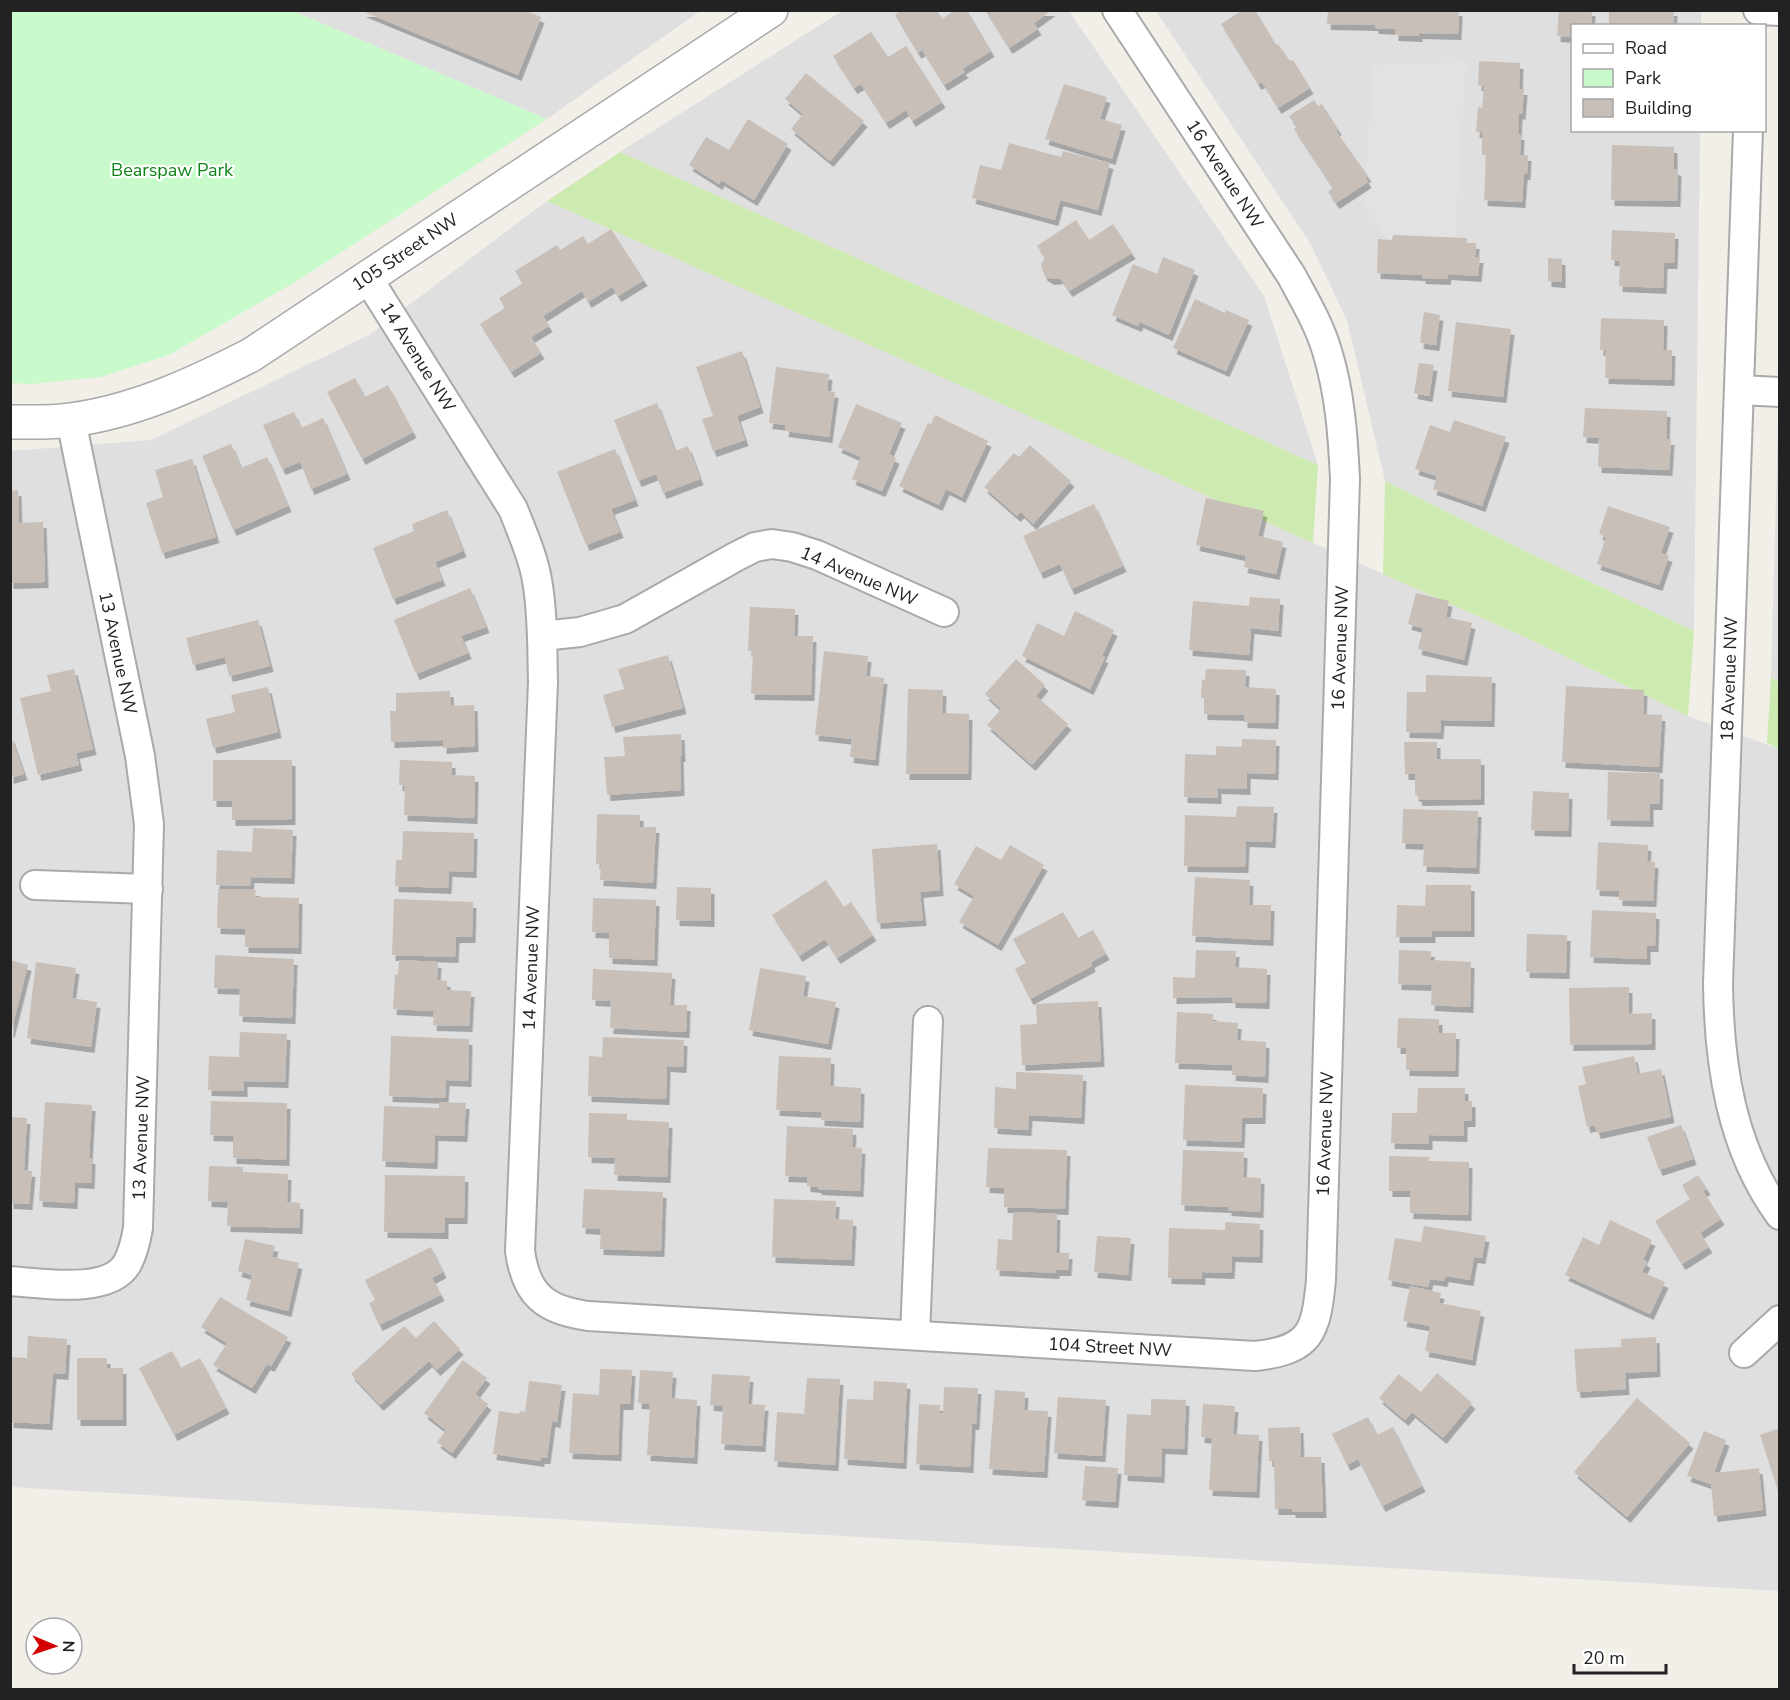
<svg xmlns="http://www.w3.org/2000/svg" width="1790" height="1700" font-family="'Nunito Sans',sans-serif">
	<defs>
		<filter id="shadow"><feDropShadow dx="3.5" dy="6" stdDeviation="0" flood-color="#0004"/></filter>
	</defs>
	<rect width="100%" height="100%" fill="#f2efe9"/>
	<!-- residential -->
	<g fill="#e0dfdf">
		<polygon points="293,11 700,11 547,119"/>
		<polygon points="842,11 1069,11 1264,296 1318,465 620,152"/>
		<polygon points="1156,11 1701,11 1701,25 1572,26 1572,130 1700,131 1694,631 1531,554 1385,481 1347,320 1310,243"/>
		<polygon points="547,201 1527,638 1688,716 1779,749 1779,1591 11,1487 10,451 151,440 369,335"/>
		<polygon points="1779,385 1779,682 1771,677"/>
	</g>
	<!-- grass -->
	<g fill="#cdebb0">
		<polygon points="620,152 1318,465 1313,543 547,201"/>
		<polygon points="1385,481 1531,554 1694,631 1688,716 1527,638 1383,574"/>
		<polygon points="1771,677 1779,682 1779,749 1767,743"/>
	</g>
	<!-- park -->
	<polygon fill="#c8facc" points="11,10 293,11 547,119 297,281 169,355 101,377 32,384 11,383"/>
	<!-- parking -->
	<polygon fill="#e2e2e2" points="1466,62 1454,253 1396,251 1364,205 1373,65"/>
	<!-- building -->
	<g fill="#c7bfb8" filter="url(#shadow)">
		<polygon points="524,10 541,17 518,75 362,11"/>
		<polygon points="902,10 937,10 942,19 955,10 967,10 991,51 962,69 965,72 944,85 922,50 918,53 895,15"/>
		<polygon points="985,10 1052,10 1034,23 1038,29 1009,48"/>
		<polygon points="1243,10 1255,10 1276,45 1278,44 1290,61 1293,60 1310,88 1278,108 1262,82 1258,84 1221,24"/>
		<polygon points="1328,10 1459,10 1458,34 1419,33 1419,36 1395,35 1395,29 1375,28 1375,25 1327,24"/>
		<polygon points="1559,10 1592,10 1591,26 1572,26 1572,37 1557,36"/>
		<polygon points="1609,10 1674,10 1673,26 1609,25"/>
		<polygon points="871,32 888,57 906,46 942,102 912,121 906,110 886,123 861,84 854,88 833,56"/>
		<polygon points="1479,61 1520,63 1519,89 1524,89 1522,114 1519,113 1518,134 1521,134 1520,155 1528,155 1527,174 1524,174 1522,202 1484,200 1486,155 1482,155 1482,132 1476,132 1478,107 1482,108 1484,86 1478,85"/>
		<polygon points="806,73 864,121 830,161 791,129 803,114 785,99"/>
		<polygon points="1064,84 1107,97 1100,119 1122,125 1112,159 1045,139"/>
		<polygon points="1314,100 1318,106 1322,104 1338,129 1336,131 1368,176 1365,177 1368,182 1336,203 1328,192 1333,188 1294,129 1297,127 1289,116"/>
		<polygon points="748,119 788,144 754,200 721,180 719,184 689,165 706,137 729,150"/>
		<polygon points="1009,143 1061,157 1063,151 1110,163 1098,210 1060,200 1055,220 972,198 980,165 1001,170"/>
		<polygon points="1612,145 1674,147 1674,169 1678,170 1677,201 1611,200"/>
		<polygon points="1076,220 1089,240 1113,224 1132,253 1069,291 1060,278 1051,279 1044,275 1041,265 1045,257 1037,246"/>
		<polygon points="611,229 644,280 618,296 612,287 588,302 582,291 543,316 549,326 531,337 541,353 511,372 480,324 505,308 499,298 523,283 515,271 557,245 560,250 583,236 588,244"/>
		<polygon points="1612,230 1675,233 1674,263 1664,263 1663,288 1619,286 1620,261 1611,260"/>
		<polygon points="1393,235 1467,238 1467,243 1476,243 1475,257 1480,257 1478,276 1448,274 1447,279 1422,278 1422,275 1377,273 1378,239 1392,240"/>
		<polygon points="1163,257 1195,270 1169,335 1140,322 1138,326 1112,315 1133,264 1157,274"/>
		<polygon points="1548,258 1562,259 1562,282 1548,281"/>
		<polygon points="1195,299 1225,313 1226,310 1249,320 1226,371 1173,348"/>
		<polygon points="1424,312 1440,315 1436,345 1420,343"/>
		<polygon points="1601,318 1664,320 1663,350 1672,350 1671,380 1605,378 1606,350 1600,350"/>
		<polygon points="1456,322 1511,329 1503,397 1448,391"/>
		<polygon points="742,351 760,407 737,416 745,440 713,451 702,419 713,416 696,367"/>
		<polygon points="1419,363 1434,365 1429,396 1414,393"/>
		<polygon points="776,367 829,374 827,391 835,392 829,437 785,431 786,425 769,423"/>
		<polygon points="355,378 365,397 388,385 413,432 362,459 327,392"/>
		<polygon points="657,403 675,451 688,446 700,479 663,493 656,474 638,481 614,420"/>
		<polygon points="856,404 902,423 889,454 896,458 882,491 852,479 861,457 838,447"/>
		<polygon points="1585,408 1667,411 1666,439 1671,439 1669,470 1598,467 1599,438 1583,437"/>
		<polygon points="294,412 301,428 323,418 347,474 311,489 300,462 282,469 263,425"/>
		<polygon points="935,415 988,441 962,497 946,489 939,505 899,486 928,423 931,424"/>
		<polygon points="1454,420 1506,437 1482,506 1433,489 1437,476 1415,469 1430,425 1450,432"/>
		<polygon points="231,444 241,468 267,457 288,506 233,530 202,456"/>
		<polygon points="1030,445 1071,481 1033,524 1021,512 1017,516 984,487 1014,453 1019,457"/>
		<polygon points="615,449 635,500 611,509 620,532 586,545 557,472"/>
		<polygon points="192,459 216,537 162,553 146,503 163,497 155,470"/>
		<polygon points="18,490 19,523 43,522 45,582 10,583 10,491"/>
		<polygon points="1206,498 1264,511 1258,536 1283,542 1276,574 1244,567 1246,556 1196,545"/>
		<polygon points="1094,504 1123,566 1071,589 1060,564 1040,573 1023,536"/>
		<polygon points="1608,506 1670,527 1661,553 1669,556 1659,585 1597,564 1606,537 1599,534"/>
		<polygon points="447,510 463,551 435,562 442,580 393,599 373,548 414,531 412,524"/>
		<polygon points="470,588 486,627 461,636 468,653 416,674 394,620"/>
		<polygon points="1416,593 1449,601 1446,617 1472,623 1464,660 1418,649 1423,628 1408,624"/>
		<polygon points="1250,597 1280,599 1278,631 1251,628 1249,655 1189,650 1193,601 1249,606"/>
		<polygon points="750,607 795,609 794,636 813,636 811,695 751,694 753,651 748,651"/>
		<polygon points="1075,611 1114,630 1102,656 1105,657 1090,689 1022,656 1037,623 1064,636"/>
		<polygon points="258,620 270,666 229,676 225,657 193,665 186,638"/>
		<polygon points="824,651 868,656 866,676 884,678 875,760 850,757 852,739 815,735"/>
		<polygon points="668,655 683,708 612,727 603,695 624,689 618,669"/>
		<polygon points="1016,659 1045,685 1036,696 1068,724 1032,765 987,725 1001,709 985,694"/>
		<polygon points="74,669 93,749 76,753 79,765 38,775 20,698 51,691 47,675"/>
		<polygon points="1206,669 1246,670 1245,687 1276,689 1275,723 1244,722 1244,715 1204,714 1204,698 1201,698 1202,680 1205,680"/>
		<polygon points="1426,675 1492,677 1491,721 1441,720 1440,733 1406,732 1407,692 1426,692"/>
		<polygon points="1566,686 1644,690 1643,714 1662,715 1659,767 1562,762"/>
		<polygon points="268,687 278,732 213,748 206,719 235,712 231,695"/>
		<polygon points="908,689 943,690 942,713 969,714 968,774 906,774"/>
		<polygon points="450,691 451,706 474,705 475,746 443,748 443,740 391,742 390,711 396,711 396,693"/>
		<polygon points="10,734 24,774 10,778"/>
		<polygon points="681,734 682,756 680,756 681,790 607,795 604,757 625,756 623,737"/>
		<polygon points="1242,739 1276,740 1275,774 1247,773 1247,789 1218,788 1218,798 1184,797 1185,754 1216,755 1216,746 1242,747"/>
		<polygon points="1404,742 1437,742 1437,759 1481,759 1481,799 1419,800 1418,796 1415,795 1415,774 1405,774"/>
		<polygon points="213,760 292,760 292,819 232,820 232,801 213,801"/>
		<polygon points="400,760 452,762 452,775 475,776 474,818 404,815 405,786 399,785"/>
		<polygon points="1608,772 1660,773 1659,804 1650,804 1650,821 1607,820"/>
		<polygon points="1533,791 1569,793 1568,831 1531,830"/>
		<polygon points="1237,806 1274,807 1272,842 1246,841 1245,867 1184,866 1185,815 1236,817"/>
		<polygon points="1403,809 1478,811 1476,868 1423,866 1424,844 1402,843"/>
		<polygon points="597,814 640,815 640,827 656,827 653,883 600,880 601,864 596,864"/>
		<polygon points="253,828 293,830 291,878 251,877 250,886 216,885 217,850 252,852"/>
		<polygon points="403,831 474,833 473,872 449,871 448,888 395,886 396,860 402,860"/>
		<polygon points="1598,842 1648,845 1647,861 1655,862 1653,901 1619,900 1619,891 1596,890"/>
		<polygon points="937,844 940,890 920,892 923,920 877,923 872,849"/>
		<polygon points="1010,845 1044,865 998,945 959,922 974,896 954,884 976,846 1001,860"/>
		<polygon points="1195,877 1250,880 1249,905 1271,905 1270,940 1192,936"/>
		<polygon points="826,880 844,907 851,902 873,935 837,958 825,939 799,956 772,915"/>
		<polygon points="1426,885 1471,885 1471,931 1432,931 1432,937 1396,937 1397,905 1425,906"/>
		<polygon points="677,887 711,888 711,921 676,920"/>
		<polygon points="218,889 256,890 255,897 299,898 298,948 245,947 245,929 217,928"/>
		<polygon points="593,898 656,900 654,960 609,958 609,933 592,932"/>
		<polygon points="394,899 473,902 472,937 456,937 455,957 392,955"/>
		<polygon points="1592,910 1656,913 1655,946 1647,946 1647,959 1590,957"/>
		<polygon points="1063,912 1078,938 1093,930 1106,954 1091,962 1092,966 1030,999 1015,969 1026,963 1013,939"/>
		<polygon points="1527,934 1567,935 1566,973 1526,972"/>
		<polygon points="1196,950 1236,951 1235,967 1267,969 1266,1003 1232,1002 1232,997 1173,998 1173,977 1195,978"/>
		<polygon points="1399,950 1431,951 1431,960 1471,962 1470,1007 1431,1005 1432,985 1398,984"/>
		<polygon points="215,955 294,959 292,1018 239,1016 240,989 214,988"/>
		<polygon points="10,960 28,965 11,1032 10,1032"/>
		<polygon points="399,960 438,962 437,980 447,981 447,990 471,991 469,1026 433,1025 434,1011 393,1009 395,974 398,975"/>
		<polygon points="36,962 76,968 72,998 97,1002 91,1047 27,1038"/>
		<polygon points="760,968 806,976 803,996 836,1002 828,1044 749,1030"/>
		<polygon points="593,969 672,973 670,1005 687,1005 686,1032 610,1028 611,1001 592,1000"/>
		<polygon points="1629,987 1629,1014 1652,1013 1652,1044 1570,1045 1569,988"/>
		<polygon points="1098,1001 1101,1061 1022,1065 1020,1025 1037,1024 1036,1004"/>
		<polygon points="1177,1012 1213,1014 1213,1021 1238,1023 1237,1040 1266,1042 1265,1077 1232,1075 1233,1065 1175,1063"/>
		<polygon points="1398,1018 1439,1019 1439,1033 1456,1033 1455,1071 1406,1070 1406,1048 1397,1048"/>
		<polygon points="240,1032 287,1034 285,1082 244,1081 244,1091 208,1090 209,1056 239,1057"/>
		<polygon points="391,1036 469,1039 468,1081 446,1080 445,1098 389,1096"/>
		<polygon points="603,1037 684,1040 683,1067 667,1066 666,1099 588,1096 589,1056 602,1057"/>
		<polygon points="779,1056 831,1058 830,1086 861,1088 860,1122 821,1120 821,1112 776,1110"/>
		<polygon points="1634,1056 1638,1074 1661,1069 1671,1117 1597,1133 1595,1125 1587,1127 1578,1086 1586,1084 1582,1067"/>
		<polygon points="1016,1072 1083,1075 1081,1118 1029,1115 1028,1130 994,1128 995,1087 1016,1089"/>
		<polygon points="1185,1085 1263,1088 1262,1118 1242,1118 1241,1142 1183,1140"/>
		<polygon points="1418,1088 1465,1088 1465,1101 1472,1101 1472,1121 1464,1121 1464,1136 1429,1135 1429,1144 1391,1143 1392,1113 1417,1113"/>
		<polygon points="211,1101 287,1103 286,1160 233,1158 233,1136 210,1135"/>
		<polygon points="45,1102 92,1105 89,1158 92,1158 91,1183 75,1182 74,1203 39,1201"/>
		<polygon points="439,1102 466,1103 464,1136 435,1135 434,1163 382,1161 384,1106 439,1108"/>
		<polygon points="589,1113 627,1114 627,1120 669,1122 667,1177 614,1175 615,1158 588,1157"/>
		<polygon points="10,1117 27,1118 24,1170 32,1171 29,1204 10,1203"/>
		<polygon points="1681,1125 1693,1159 1659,1170 1647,1137"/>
		<polygon points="787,1126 853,1129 852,1147 862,1148 860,1191 818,1189 818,1187 807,1186 807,1177 785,1176"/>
		<polygon points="988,1148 1067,1150 1065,1209 1004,1207 1004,1188 986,1187"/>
		<polygon points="1183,1150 1244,1152 1243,1177 1261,1178 1260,1212 1228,1210 1228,1207 1181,1205"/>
		<polygon points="1389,1156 1429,1157 1429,1161 1469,1162 1468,1215 1410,1213 1410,1191 1389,1191"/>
		<polygon points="209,1166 243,1167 243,1172 288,1174 287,1202 300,1203 299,1228 227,1226 228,1202 208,1201"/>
		<polygon points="385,1175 465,1176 464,1218 445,1218 445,1233 384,1232"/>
		<polygon points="1698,1175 1707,1189 1703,1191 1721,1219 1700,1233 1709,1247 1682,1264 1655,1221 1690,1199 1682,1185"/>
		<polygon points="584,1189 663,1192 661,1251 600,1249 601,1229 582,1228"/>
		<polygon points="774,1199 836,1201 835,1219 853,1220 851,1260 772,1257"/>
		<polygon points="1013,1212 1057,1214 1056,1253 1069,1253 1068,1270 1056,1270 1056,1273 996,1270 998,1239 1012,1240"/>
		<polygon points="1610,1220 1652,1240 1643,1260 1647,1262 1642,1272 1665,1282 1650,1314 1565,1275 1583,1237 1599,1245"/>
		<polygon points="1225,1222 1260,1224 1259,1257 1232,1256 1231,1273 1202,1272 1202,1279 1168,1278 1169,1228 1225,1230"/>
		<polygon points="1424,1226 1486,1236 1482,1258 1474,1257 1470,1280 1445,1276 1444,1281 1430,1279 1428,1287 1388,1280 1395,1238 1421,1242"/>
		<polygon points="1097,1236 1131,1238 1128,1275 1094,1272"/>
		<polygon points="245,1239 275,1246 272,1257 299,1263 288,1311 246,1300 252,1275 238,1271"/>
		<polygon points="431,1247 443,1272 432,1278 441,1295 379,1325 369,1303 375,1300 365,1280"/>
		<polygon points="1410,1286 1441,1293 1439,1303 1481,1311 1472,1360 1425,1351 1430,1326 1403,1321"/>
		<polygon points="220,1297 288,1337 271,1366 267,1364 252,1388 213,1365 227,1343 201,1327"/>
		<polygon points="434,1321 460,1349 437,1370 429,1361 380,1405 351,1374 404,1326 416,1338"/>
		<polygon points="28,1336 67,1339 65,1374 53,1373 49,1424 10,1422 10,1357 27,1358"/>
		<polygon points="1656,1337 1657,1371 1625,1373 1626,1389 1577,1392 1574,1349 1621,1347 1621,1339"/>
		<polygon points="172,1351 181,1368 200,1358 226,1408 174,1435 139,1368"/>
		<polygon points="77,1358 107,1358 107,1368 123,1368 123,1420 77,1420"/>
		<polygon points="463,1360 487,1378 475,1394 488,1404 452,1453 437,1442 446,1430 424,1413"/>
		<polygon points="600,1369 632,1370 630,1404 620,1404 618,1455 569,1453 573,1393 599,1395"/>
		<polygon points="640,1370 673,1372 671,1398 697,1400 694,1458 647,1455 650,1404 638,1403"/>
		<polygon points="1437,1373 1472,1403 1443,1438 1412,1412 1405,1420 1379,1398 1399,1374 1421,1392"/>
		<polygon points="712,1374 750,1376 748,1404 765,1405 762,1446 721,1444 723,1406 710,1405"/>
		<polygon points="807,1378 840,1379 835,1465 774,1461 777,1412 804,1414"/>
		<polygon points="529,1381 562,1385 557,1422 552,1421 547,1458 541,1458 541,1461 493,1454 499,1411 519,1414 520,1411 525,1412"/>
		<polygon points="874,1381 907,1383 903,1463 844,1459 847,1399 873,1400"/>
		<polygon points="944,1387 978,1388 976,1424 972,1424 970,1467 916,1464 919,1404 940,1405 940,1413 943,1413"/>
		<polygon points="995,1390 1025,1392 1024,1410 1048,1411 1044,1472 989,1469"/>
		<polygon points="1058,1397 1106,1400 1102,1456 1054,1453"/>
		<polygon points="1637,1398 1690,1443 1627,1517 1574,1472"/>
		<polygon points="1151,1399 1186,1400 1184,1449 1162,1448 1161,1477 1124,1475 1127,1414 1151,1415"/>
		<polygon points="1203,1404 1235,1406 1233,1434 1259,1435 1256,1492 1209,1490 1212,1438 1201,1437"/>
		<polygon points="1368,1417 1377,1435 1393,1427 1422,1486 1382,1506 1358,1459 1347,1465 1332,1434"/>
		<polygon points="1300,1427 1301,1457 1321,1457 1323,1512 1292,1512 1292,1509 1275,1509 1274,1461 1269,1461 1268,1428"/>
		<polygon points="1780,1428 1780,1494 1779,1494 1760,1435"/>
		<polygon points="1704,1431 1726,1440 1714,1473 1759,1468 1763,1510 1714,1516 1711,1484 1687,1476"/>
		<polygon points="1085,1466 1118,1468 1115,1502 1082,1500"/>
	</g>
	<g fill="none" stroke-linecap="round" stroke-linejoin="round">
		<defs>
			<g id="minor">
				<polyline points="1758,10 1780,11"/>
				<path d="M 1748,130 L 1718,984 C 1719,1065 1731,1148 1780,1215"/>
				<path d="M 367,277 L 513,509 C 522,532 533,556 537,580 C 543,613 542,648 543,682 L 520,1251 C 526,1295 545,1310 588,1316 L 1255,1356 C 1311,1350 1316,1332 1321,1280 L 1345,479 C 1343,436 1340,393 1327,351 C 1319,324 1304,299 1291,275 L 1117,10"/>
				<polyline points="1739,390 1780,392"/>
				<polyline points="542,636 580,632 625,619 737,556 755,547 772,544 792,547 817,555 944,612"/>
				<polyline points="35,885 148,889"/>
				<path d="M 10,1281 C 41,1283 108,1295 127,1264 C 133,1253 136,1240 138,1228 L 149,824 L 140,756 L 71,420"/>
				<polyline points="915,1335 928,1021"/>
				<polyline points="1744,1353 1780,1320"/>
			</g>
			<path id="tertiary" d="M 10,422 C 30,422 51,423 70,420 C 134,412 194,384 251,355 L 771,10"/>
		</defs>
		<!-- minor casing -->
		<use href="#minor" stroke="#a9a9a9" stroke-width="32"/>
		<!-- tertiary casing -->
		<use href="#tertiary" stroke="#a9a9a9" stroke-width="36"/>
		<!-- minor -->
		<use href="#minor" stroke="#fff" stroke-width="28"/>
		<!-- tertiary -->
		<use href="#tertiary" stroke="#fff" stroke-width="33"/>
	</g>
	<g text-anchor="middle" stroke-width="4.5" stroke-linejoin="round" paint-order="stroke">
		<!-- park labels -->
		<g font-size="18" fill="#0c8416" stroke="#fff">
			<text x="172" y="176">Bearspaw Park</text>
		</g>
		<!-- street labels -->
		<g font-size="18" fill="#222" stroke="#fff">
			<text transform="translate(1225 174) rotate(57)" y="6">16 Avenue NW</text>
			<text transform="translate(405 252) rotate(-34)" y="6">105 Street NW</text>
			<text transform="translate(418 357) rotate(58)" y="6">14 Avenue NW</text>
			<text transform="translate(859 576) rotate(23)" y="6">14 Avenue NW</text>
			<text transform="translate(1340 648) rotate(-88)" y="6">16 Avenue NW</text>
			<text transform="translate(118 653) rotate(78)" y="6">13 Avenue NW</text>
			<text transform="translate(1729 679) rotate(-88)" y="6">18 Avenue NW</text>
			<text transform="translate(531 968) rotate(-88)" y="6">14 Avenue NW</text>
			<text transform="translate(1325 1134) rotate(-88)" y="6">16 Avenue NW</text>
			<text transform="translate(141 1138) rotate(-88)" y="6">13 Avenue NW</text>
			<text transform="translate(1110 1347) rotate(3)" y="6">104 Street NW</text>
		</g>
	</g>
	<!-- border -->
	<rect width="1790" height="1700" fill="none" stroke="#222222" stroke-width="24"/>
	<!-- legend -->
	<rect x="1571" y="24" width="195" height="108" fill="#ffffff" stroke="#a7a7a7" stroke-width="1.5"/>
	<rect x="1583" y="44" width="30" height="9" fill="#ffffff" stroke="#a7a7a7" stroke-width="1.5"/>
	<text x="1625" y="54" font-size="18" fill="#222222">Road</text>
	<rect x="1583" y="69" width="30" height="18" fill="#c8facc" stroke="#a7a7a7" stroke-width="1.5"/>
	<text x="1625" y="84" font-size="18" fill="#222222">Park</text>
	<rect x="1583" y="99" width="30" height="18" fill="#c7bfb8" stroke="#a7a7a7" stroke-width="1.5"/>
	<text x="1625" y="114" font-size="18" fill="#222222">Building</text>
	<!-- north arrow -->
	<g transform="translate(54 1646) rotate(92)"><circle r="28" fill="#ffffff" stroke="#a7a7a7" stroke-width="1.5"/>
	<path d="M0-4.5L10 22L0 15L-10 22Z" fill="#d40000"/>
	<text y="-9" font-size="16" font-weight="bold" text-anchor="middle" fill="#222222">N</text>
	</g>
	<!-- scale -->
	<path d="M1574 1664v9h92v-9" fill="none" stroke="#222222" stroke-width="3"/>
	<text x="1583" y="1664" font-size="18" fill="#222222" stroke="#ffffff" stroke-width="4.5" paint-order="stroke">20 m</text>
</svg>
